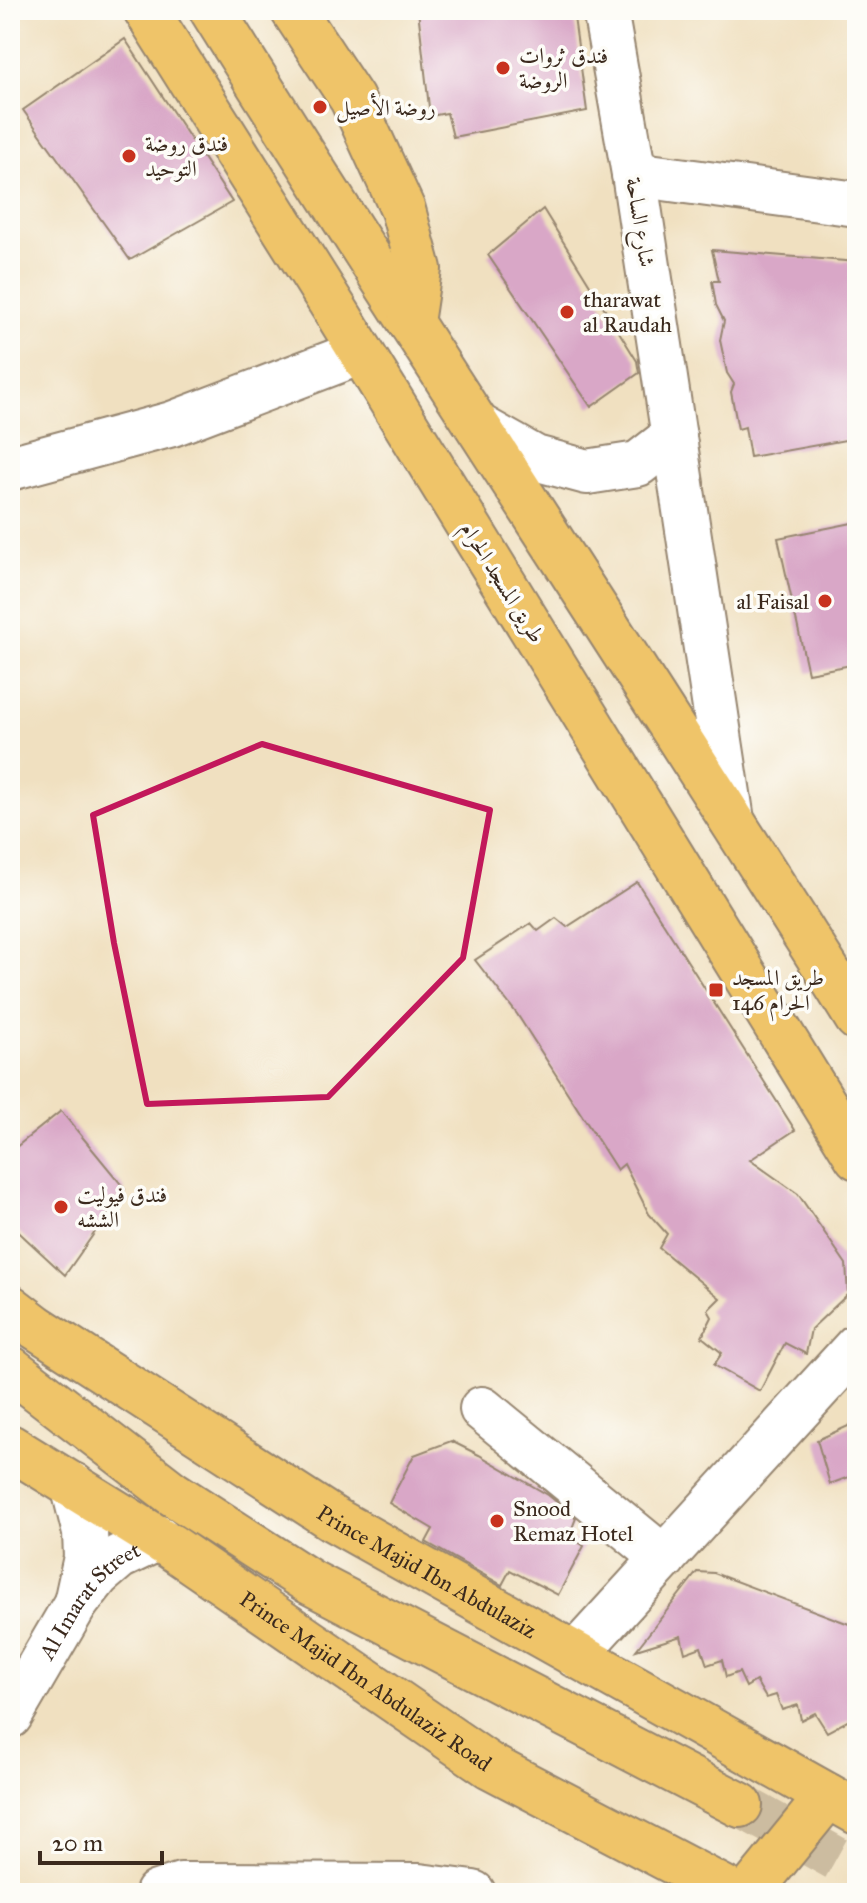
<svg xmlns="http://www.w3.org/2000/svg" width="867" height="1903" font-family="'IM FELL Great Primer',Amiri,serif">
	<rect width="100%" height="100%" fill="#fdfcf7"/>
	<filter id="ink" filterUnits="userSpaceOnUse"><feTurbulence type="fractalNoise" baseFrequency=".0125" numOctaves="2"/><feDisplacementMap in="SourceGraphic" scale="16" xChannelSelector="R" yChannelSelector="G"/><feConvolveMatrix kernelMatrix="1 2 1 2 8 2 1 2 1" color-interpolation-filters="sRGB"/></filter>
	<filter id="wash" filterUnits="userSpaceOnUse"><feTurbulence type="fractalNoise" baseFrequency=".006" numOctaves="4" result="noise"/><feDisplacementMap in="SourceGraphic" scale="32" xChannelSelector="R" yChannelSelector="G"/><feGaussianBlur stdDeviation="1.8" result="paint"/><feColorMatrix in="noise" values="0 0 0 0 0 0 0 0 0 0 0 0 0 0 0 0 0 1.4 0 .05"/><feComposite in="paint" operator="in"/></filter>
	<g filter="url(#wash)">
		<rect width="100%" height="100%" fill="#f0e0c0"/>
		<g id="blocks">
			<!-- building -->
			<g fill="#d9a7c7">
				<polygon points="418,10 573,10 587,111 453,137 447,113 430,116"/>
				<polygon points="125,39 232,202 130,260 23,110"/>
				<polygon points="543,209 637,361 639,373 591,407 488,255"/>
				<polygon points="712,250 857,262 857,438 750,457 745,427 738,429 731,392 734,384 727,373 720,340 724,321 716,305 712,281 719,281"/>
				<polygon points="857,522 857,664 808,673 778,538"/>
				<polygon points="637,882 795,1130 750,1160 798,1194 846,1264 848,1294 811,1329 806,1354 785,1343 760,1391 714,1365 722,1353 702,1337 712,1317 708,1310 720,1298 659,1248 667,1234 649,1214 624,1164 617,1170 517,1014 475,960 531,923 538,931 556,918 567,927"/>
				<polygon points="61,1111 125,1189 65,1275 10,1224 10,1152"/>
				<polygon points="857,1422 857,1474 830,1484 817,1440"/>
				<polygon points="451,1441 479,1455 548,1495 576,1518 569,1536 584,1546 558,1595 510,1570 502,1585 426,1542 433,1529 389,1503 414,1455"/>
				<polygon points="697,1572 714,1573 857,1627 857,1716 827,1732 815,1713 801,1720 798,1705 782,1710 776,1695 766,1698 756,1681 746,1687 739,1672 726,1677 722,1660 707,1665 701,1647 685,1653 681,1636 636,1650"/>
			</g>
		</g>
	</g>
	<g filter="url(#ink)">
		<use href="#blocks" fill-opacity="0" stroke="#96856f" stroke-width="2"/>
		<g fill="none" stroke-linecap="round" stroke-linejoin="round">
			<!-- major-tunnel -->
			<polyline stroke="#ccbca0" stroke-width="44" stroke-dasharray="44 22" stroke-linecap="butt" points="740,1805 857,1870"/>
			<defs>
				<g id="minor">
					<polyline points="605,10 634,174 732,820"/>
					<polyline points="634,174 857,204"/>
					<polyline points="478,426 535,458 587,472 638,464 674,436"/>
					<polyline points="10,468 172,424 361,352"/>
					<polyline points="482,1409 664,1558"/>
					<polyline points="73,1485 85,1533 86,1557 76,1603"/>
					<polyline points="575,1655 857,1346"/>
					<path id="s1" d="M 10,1716 L 76,1603 L 98,1575 L 119,1557 L 159,1538"/>
					<polyline points="157,1893 181,1885 419,1886 473,1893"/>
				</g>
				<g id="major">
					<polyline points="146,10 336,311 857,1157"/>
					<path d="M 212,10 C 423,348 645,679 857,1018"/>
					<polyline points="293,10 352,99 403,210 419,269 411,323"/>
					<path id="s2" d="M 10,1307 L 36,1327 L 333,1519 L 857,1812"/>
					<polyline points="10,1368 172,1493 310,1582 740,1805"/>
					<path id="s3" d="M 10,1447 L 170,1546 L 490,1766 L 733,1893"/>
					<polyline points="749,1893 828,1796"/>
				</g>
			</defs>
			<!-- minor casing -->
			<use href="#minor" stroke="#96856f" stroke-width="48"/>
			<!-- major casing -->
			<use href="#major" stroke="#96856f" stroke-width="48"/>
			<!-- minor -->
			<use href="#minor" stroke="#fff" stroke-width="44"/>
			<!-- major -->
			<use href="#major" stroke="#efc469" stroke-width="44"/>
		</g>
	</g>
	<!-- marked area -->
	<path fill="none" stroke="#c2185b" stroke-width="6" stroke-linejoin="round" d="M 262,744 L 490,810 L 463,958 L 328,1097 L 147,1104 L 114,943 L 93,815 Z"/>
	<!-- markers -->
	<g fill="#c8321e" stroke="#fdfcf7" stroke-width="3">
		<circle cx="503" cy="68" r="8"/>
		<circle cx="320" cy="107" r="8"/>
		<circle cx="129" cy="156" r="8"/>
		<circle cx="567" cy="312" r="8"/>
		<circle cx="825" cy="601" r="8"/>
		<rect x="708" y="982" width="16" height="16" rx="4"/>
		<circle cx="61" cy="1207" r="8"/>
		<circle cx="497" cy="1521" r="8"/>
	</g>
	<g text-anchor="middle" stroke-width="7" stroke-linejoin="round" paint-order="stroke">
		<!-- poi labels -->
		<g font-size="22" fill="#3b2a1e" stroke="#fdfcf7" text-anchor="start">
			<text x="519" y="63">فندق ثروات<tspan x="519" dy="25">الروضة</tspan></text>
			<text x="336" y="115">روضة الأصيل</text>
			<text x="145" y="151">فندق روضة<tspan x="145" dy="25">التوحيد</tspan></text>
			<text x="583" y="307">tharawat<tspan x="583" dy="25">al Raudah</tspan></text>
			<text x="809" y="609" text-anchor="end">al Faisal</text>
			<text x="732" y="985">طريق المسجد<tspan x="732" dy="25">الحرام 146</tspan></text>
			<text x="77" y="1202">فندق فيوليت<tspan x="77" dy="25">الششه</tspan></text>
			<text x="513" y="1516">Snood<tspan x="513" dy="25">Remaz Hotel</tspan></text>
		</g>
		<!-- street labels -->
		<g font-size="22" fill="#3b2a1e" stroke="#fdfcf7">
			<text transform="translate(641 222) rotate(81)" y="8">شارع الساحة</text>
			<text transform="translate(503 582) rotate(58)" y="8">طريق المسجد الحرام</text>
			<text dy="8" stroke="none"><textPath href="#s2" startOffset="494">Prince Majid Ibn Abdulaziz</textPath></text>
			<text dy="8" stroke="none"><textPath href="#s1" startOffset="142">Al Imarat Street</textPath></text>
			<text dy="8" stroke="none"><textPath href="#s3" startOffset="426">Prince Majid Ibn Abdulaziz Road</textPath></text>
		</g>
	</g>
	<!-- margin -->
	<rect width="867" height="1903" fill="none" stroke="#fdfcf7" stroke-width="40"/>
	<!-- scale -->
	<path d="M40 1851v12h122v-12" fill="none" stroke="#3b2a1e" stroke-width="4"/>
	<text x="52" y="1851" font-size="24" fill="#3b2a1e" stroke="#fdfcf7" stroke-width="6" paint-order="stroke">20 m</text>
</svg>
